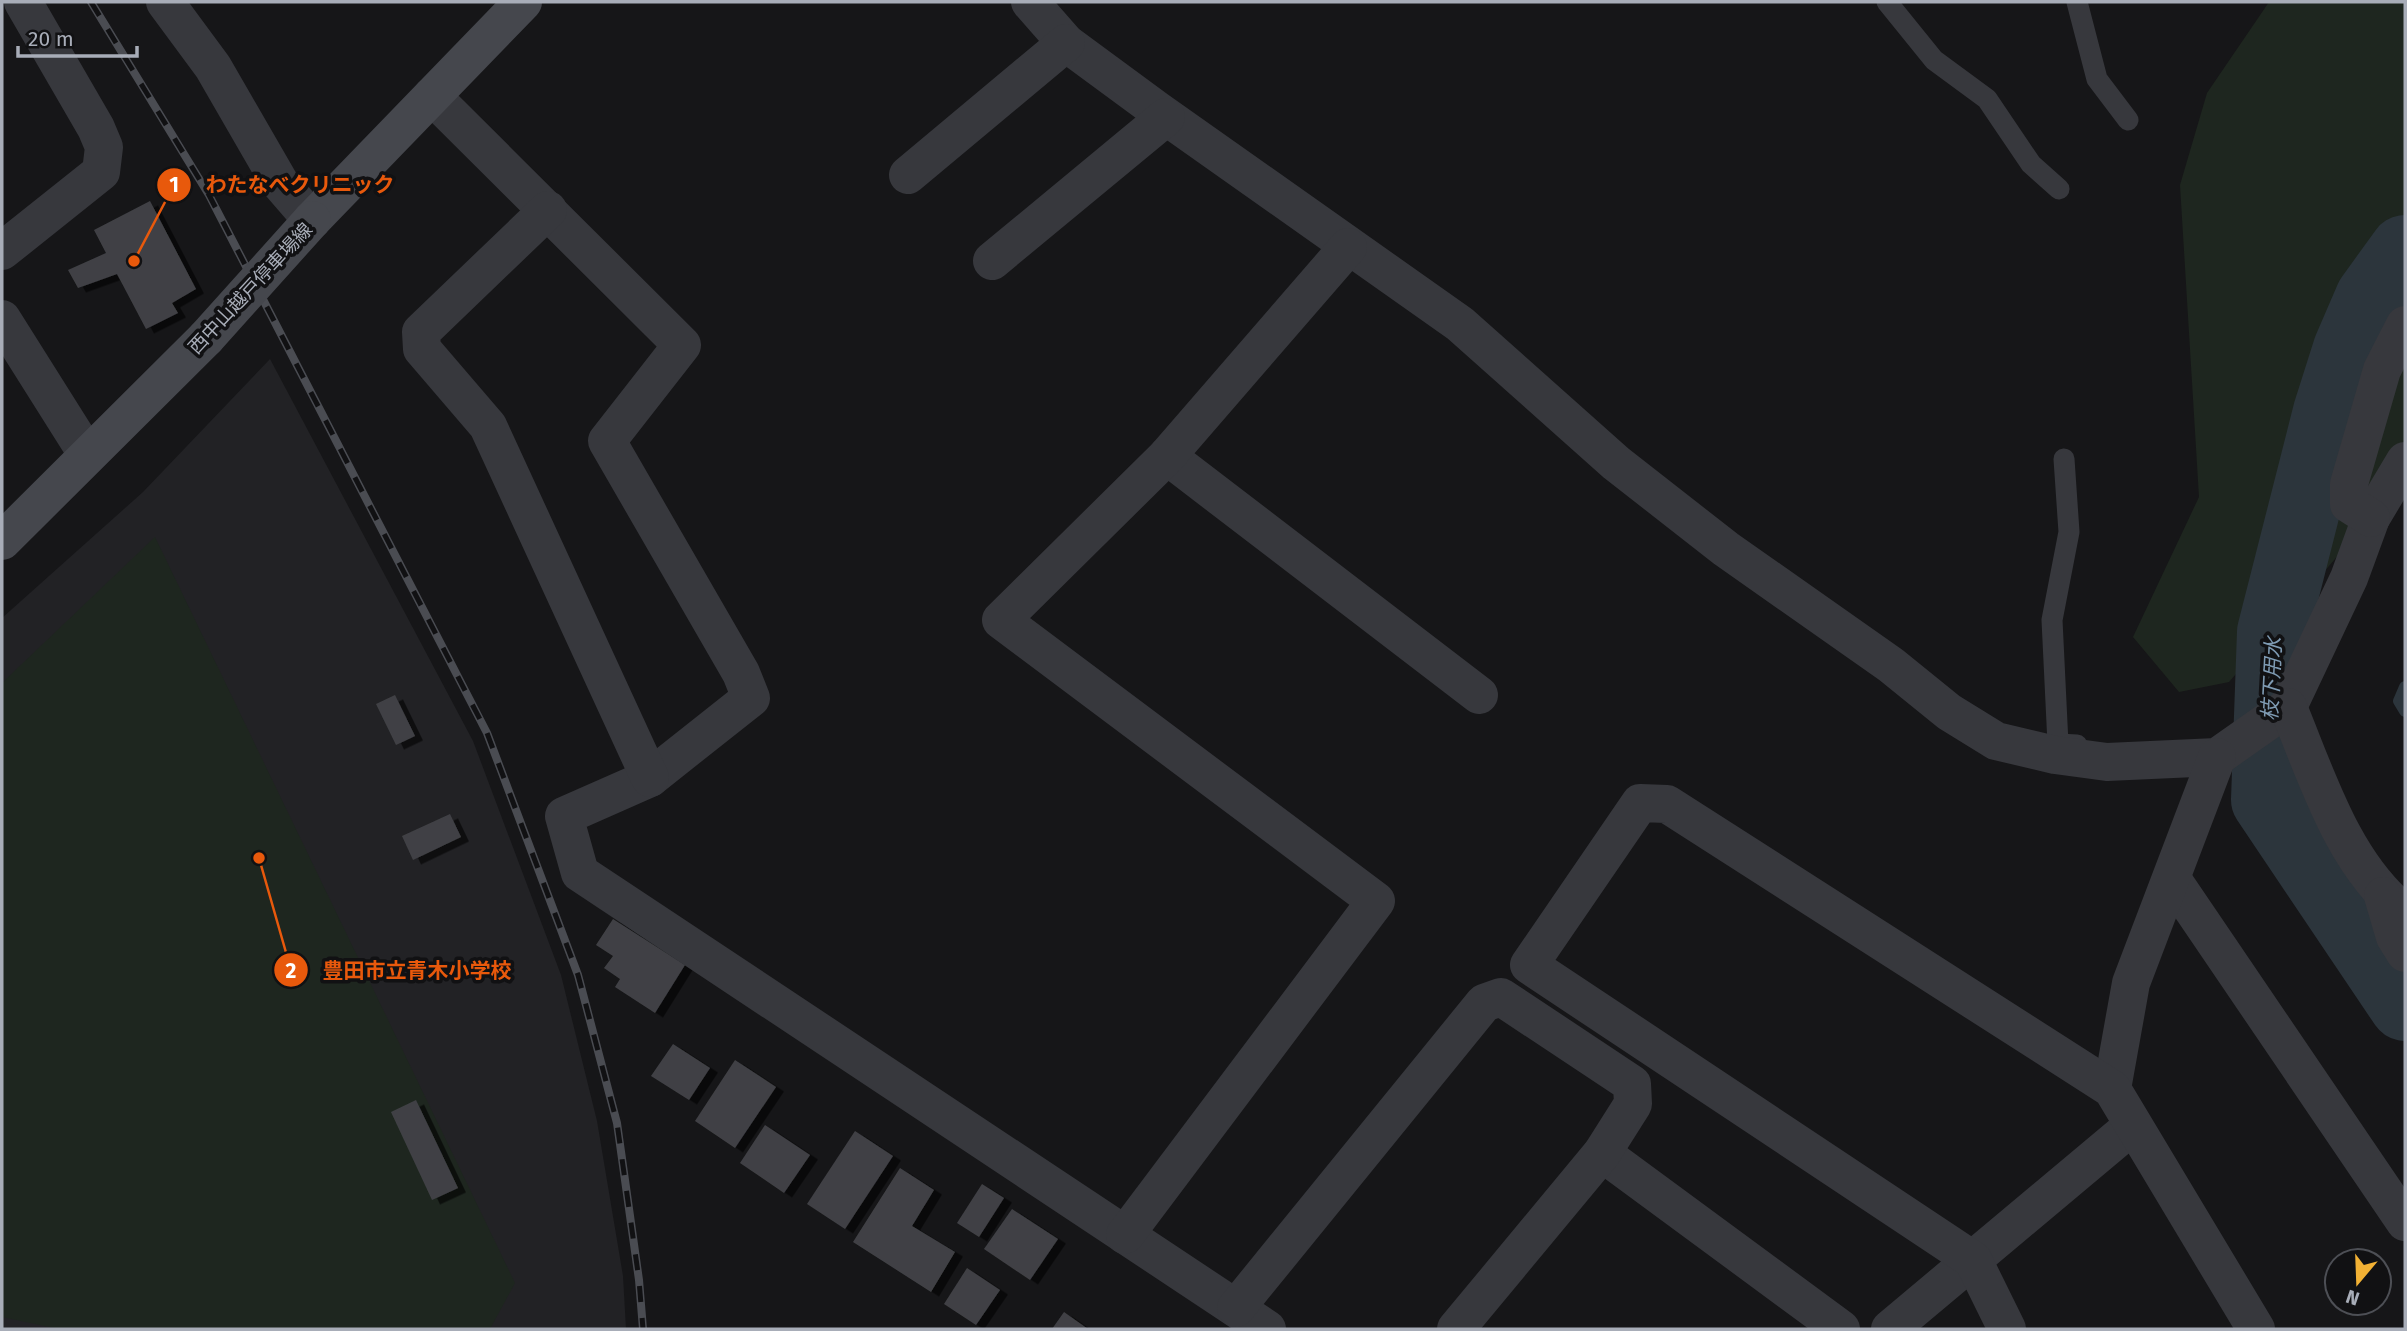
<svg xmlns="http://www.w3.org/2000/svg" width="2407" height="1331" font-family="'Fira Sans','Noto Sans JP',sans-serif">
	<defs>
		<filter id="shadow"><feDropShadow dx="8" dy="4.5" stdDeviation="0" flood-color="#0009"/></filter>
	</defs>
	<rect width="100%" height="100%" fill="#161618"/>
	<!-- built -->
	<polygon fill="#222225" points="270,359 473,741 561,975 597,1121 623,1276 626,1329 2,1329 2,618 143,492"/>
	<!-- green -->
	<g fill="#1e261f">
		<polygon points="2269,2 2405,2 2405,469 2335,559 2229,682 2179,692 2133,637 2199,497 2180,185 2207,93"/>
		<polygon points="155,537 515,1283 490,1329 59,1329 2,1317 2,683"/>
	</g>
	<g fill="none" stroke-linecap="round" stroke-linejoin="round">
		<!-- stream -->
		<polyline stroke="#2c353c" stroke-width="12" points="2405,687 2399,701 2405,711"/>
		<!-- river -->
		<polyline stroke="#2c353c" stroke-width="72" points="2405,251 2371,298 2349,349 2329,412 2273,632 2267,800 2405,1005"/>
	</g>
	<!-- building -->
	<g fill="#404145" filter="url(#shadow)">
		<polygon points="150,201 196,289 172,303 178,313 146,329 117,274 78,288 68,270 106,253 94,230"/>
		<polygon points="395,695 415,736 396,745 376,704"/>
		<polygon points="450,814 461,837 413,860 402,836"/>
		<polygon points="613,919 685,965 655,1013 615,987 620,979 604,968 613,956 596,945"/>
		<polygon points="673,1044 710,1068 689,1100 651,1076"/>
		<polygon points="735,1060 776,1087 735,1148 695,1121"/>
		<polygon points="416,1100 458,1188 432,1200 391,1112"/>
		<polygon points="765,1125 810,1155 784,1193 740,1163"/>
		<polygon points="855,1131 893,1156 845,1229 807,1204"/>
		<polygon points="900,1168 934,1190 912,1226 955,1252 931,1292 853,1242"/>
		<polygon points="982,1184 1004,1198 979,1237 957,1223"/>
		<polygon points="1012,1209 1058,1239 1030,1280 984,1249"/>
		<polygon points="967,1268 1000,1290 976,1325 944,1304"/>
		<polygon points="1064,1312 1088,1329 1052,1329"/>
	</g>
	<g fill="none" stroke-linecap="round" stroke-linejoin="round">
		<!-- lane -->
		<g stroke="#37383d" stroke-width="21">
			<polyline points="1887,2 1934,60 1987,99 2031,164 2059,189"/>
			<polyline points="2077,2 2097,79 2128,120"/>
			<polyline points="2064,459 2069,532 2052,620 2058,744 2077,745"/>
		</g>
		<!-- street -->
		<g stroke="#37383d" stroke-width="38">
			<polyline points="165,2 213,67 280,183 312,220"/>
			<polyline points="1030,2 1066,43 1157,110 1460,324 1616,463 1726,549 1891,665 1949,712 1996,741 2055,755 2107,762 2217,757 2288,707 2349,578 2371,518 2405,461"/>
			<polyline points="432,96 682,345 607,441 741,673 751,698 650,778 564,816 580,873 1267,1329"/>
			<polyline points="908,175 1066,43"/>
			<polyline points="548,210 421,332 422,349 488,426 650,778"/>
			<polyline points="2,251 101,172 104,147 96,128 23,2"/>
			<polyline points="992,261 1166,117"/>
			<polyline points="2,319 87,454"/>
			<polyline points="1167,456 1479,695"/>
			<polyline points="2371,518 2349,504 2349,484 2382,370 2405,325"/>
			<path d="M 2288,707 C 2317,777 2343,864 2405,913"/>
			<polyline points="2172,879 2405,1222"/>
			<polyline points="2383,896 2395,937 2405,953"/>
			<polyline points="2112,1089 2131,983 2217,757"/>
			<polyline points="1602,1153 1841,1329"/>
			<polyline points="1125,1235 1376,901 1001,620 1167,456 1348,247"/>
			<polyline points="1236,1308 1484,1003 1501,997 1632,1084 1633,1104 1602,1153 1456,1329"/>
			<polyline points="1890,1329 2131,1127"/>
			<polyline points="2007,1329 1973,1260 1529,965 1640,803 1667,804 2112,1089 2256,1329"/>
		</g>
		<!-- secondary -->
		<g stroke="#45474d" stroke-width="38">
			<polyline points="312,220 523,2"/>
			<polyline points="2,541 206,338"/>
		</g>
		<defs>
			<polyline id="rail" points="91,2 209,195 487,733 578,975 617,1123 639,1280 643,1329"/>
		</defs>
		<!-- rail casing -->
		<use href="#rail" stroke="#4a4c52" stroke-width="8"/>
		<!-- rail -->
		<use href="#rail" stroke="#111113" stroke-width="5" stroke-dasharray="16" stroke-linecap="butt"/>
		<!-- secondary-bridge -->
		<polyline stroke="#45474d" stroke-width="38" points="206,338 312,220"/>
	</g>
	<g text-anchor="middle" stroke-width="7" stroke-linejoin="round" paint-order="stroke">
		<!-- street labels -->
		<g font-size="19" fill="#a8adb8" stroke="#111113">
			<text transform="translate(250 288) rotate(-47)" y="7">西中山越戸停車場線</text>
		</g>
		<!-- water labels -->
		<g font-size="21" font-style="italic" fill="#7f9bb3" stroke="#111113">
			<text transform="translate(2272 679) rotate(-87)" y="7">枝下用水</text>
		</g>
	</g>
	<!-- callouts -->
	<path fill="none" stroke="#e8590c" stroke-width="2.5" d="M134 261L174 185M259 858L291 970"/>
	<g fill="#e8590c" stroke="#111113" stroke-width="2.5">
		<circle cx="134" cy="261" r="7"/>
		<circle cx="259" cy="858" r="7"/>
		<circle cx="174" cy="185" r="18"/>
		<circle cx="291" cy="970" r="18"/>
	</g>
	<g font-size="21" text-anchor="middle" font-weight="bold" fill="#fff">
		<text x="174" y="192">1</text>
		<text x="291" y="978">2</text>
	</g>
	<g font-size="21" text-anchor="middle" font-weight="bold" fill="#e8590c" stroke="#111113" stroke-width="7" stroke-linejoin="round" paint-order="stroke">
		<text x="300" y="192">わたなべクリニック</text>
		<text x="417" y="978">豊田市立青木小学校</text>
	</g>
	<!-- border -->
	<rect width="2407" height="1331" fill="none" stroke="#a8adb8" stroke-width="7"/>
	<!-- north arrow -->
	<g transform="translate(2358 1282) rotate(199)"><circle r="33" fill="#111113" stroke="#4d4f55" stroke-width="2"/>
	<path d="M0-5L12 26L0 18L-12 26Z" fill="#f2b134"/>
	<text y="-10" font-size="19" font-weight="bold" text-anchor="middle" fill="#a8adb8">N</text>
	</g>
	<!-- scale -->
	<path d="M18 46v10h119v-10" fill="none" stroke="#a8adb8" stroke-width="3.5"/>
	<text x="28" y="46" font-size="21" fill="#a8adb8" stroke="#111113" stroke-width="5" paint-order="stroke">20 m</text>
</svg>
